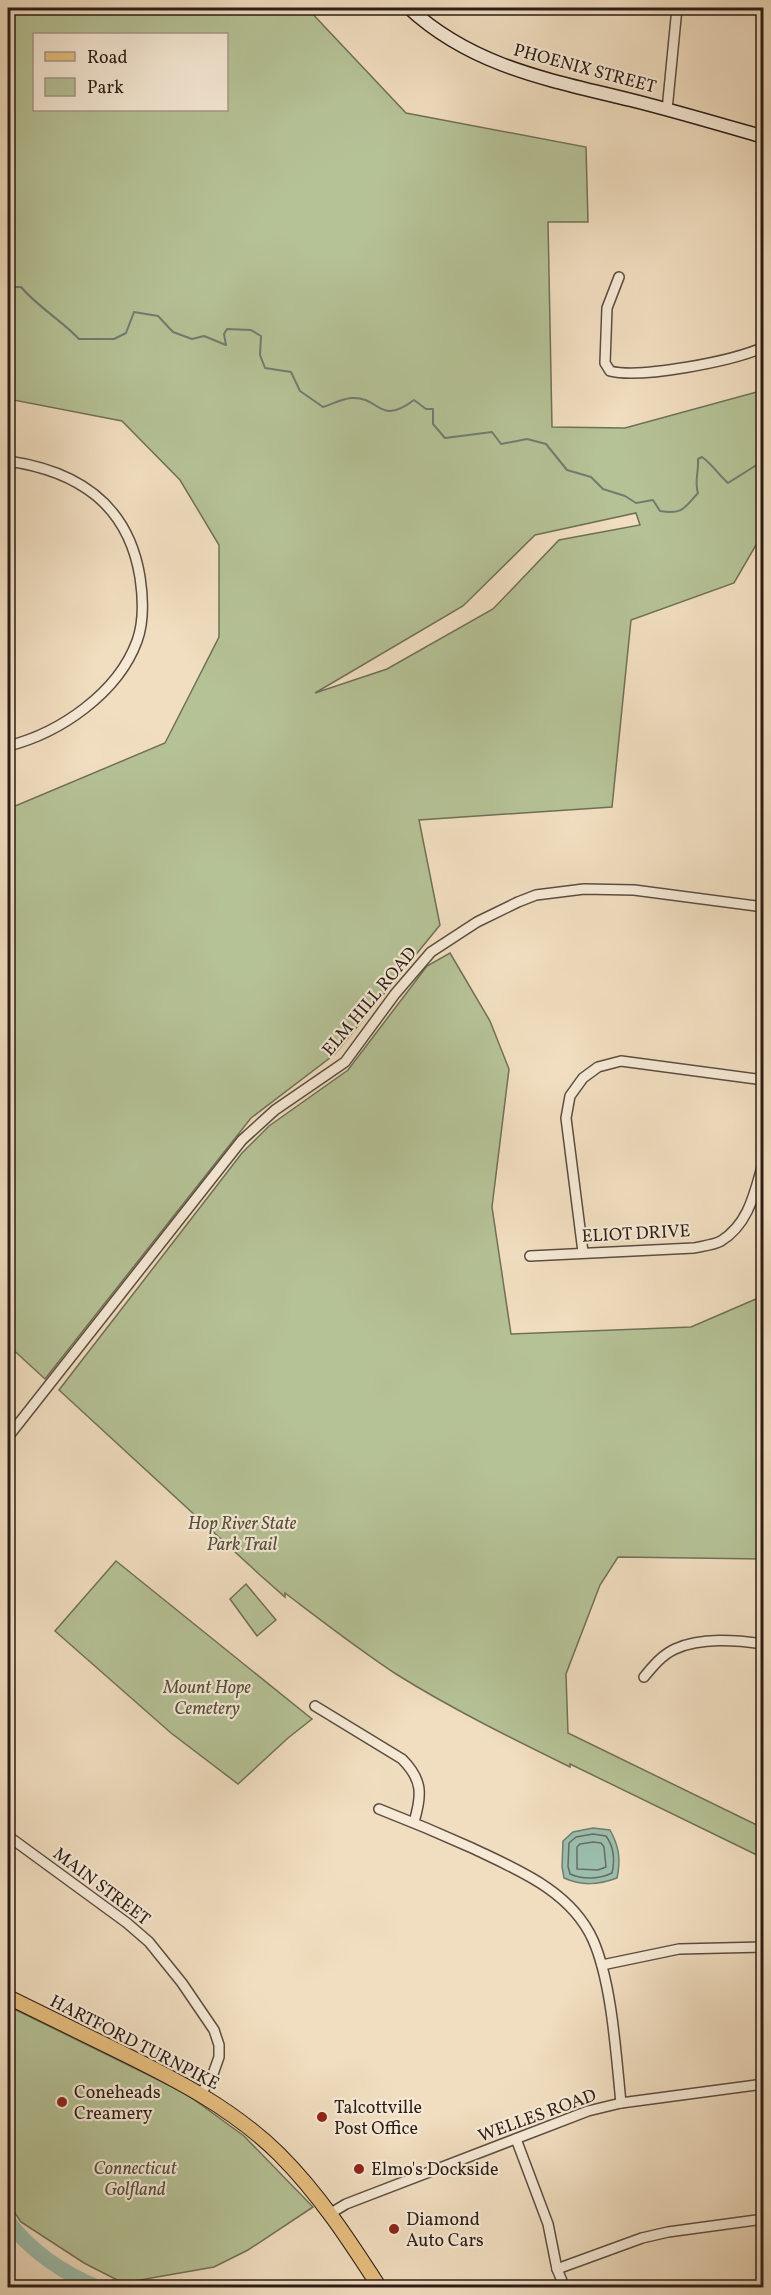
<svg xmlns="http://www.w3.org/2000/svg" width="771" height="2295" font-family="Vollkorn,serif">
	<rect width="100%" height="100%" fill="#f1dec0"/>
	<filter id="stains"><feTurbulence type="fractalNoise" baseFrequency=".00333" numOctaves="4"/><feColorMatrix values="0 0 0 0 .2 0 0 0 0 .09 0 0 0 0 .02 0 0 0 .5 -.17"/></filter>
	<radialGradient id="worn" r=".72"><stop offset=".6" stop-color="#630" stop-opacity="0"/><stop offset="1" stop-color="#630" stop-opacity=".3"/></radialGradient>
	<!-- green -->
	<g fill="#b5c296" stroke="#707057" stroke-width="1.5" fill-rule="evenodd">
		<path d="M 8,8 L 307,8 L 406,113 L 586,147 L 588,222 L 548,222 L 552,427 L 625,428 L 764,390 L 763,533 L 734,583 L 631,620 L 612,807 L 419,820 L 440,925 L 335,1054 L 251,1118 L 45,1379 L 8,1345 L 8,809 L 165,743 L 219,637 L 219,545 L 180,480 L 122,421 L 8,399 ZM 226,34 L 226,110 L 34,110 L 34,34 ZM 636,513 L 640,525 L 559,540 L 493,609 L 387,669 L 315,693 L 463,606 L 535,535 Z"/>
		<path d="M 450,953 L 490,1021 L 509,1069 L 492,1207 L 511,1334 L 691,1327 L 763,1296 L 763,1559 L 618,1557 L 600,1585 L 566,1674 L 568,1733 L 763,1828 L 763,1858 L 570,1764 L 570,1767 C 511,1738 452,1709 396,1674 C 358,1649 322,1621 285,1593 L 285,1597 L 260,1575 L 59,1390 L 242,1153 L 269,1126 L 348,1070 L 427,966 Z"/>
		<polygon points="116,1561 312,1719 288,1738 238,1784 171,1733 55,1631"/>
		<polygon points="246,1584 276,1620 257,1636 230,1599"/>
		<polygon points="8,2006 185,2093 244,2136 313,2207 248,2250 214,2267 123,2283 84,2263 21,2222 8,2203"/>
	</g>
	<!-- water -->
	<path fill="#9cbdac" stroke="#6f7d71" stroke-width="1.5" d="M 593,1828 L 610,1830 C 619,1846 621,1860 617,1878 C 598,1885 582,1886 564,1878 L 562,1867 L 563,1841 L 573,1832 Z"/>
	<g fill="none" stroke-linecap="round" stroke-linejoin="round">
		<!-- shore -->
		<g stroke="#646d62" stroke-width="1.5">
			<path d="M 593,1834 L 606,1836 C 614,1847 615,1860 612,1873 C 600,1879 583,1880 570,1874 L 568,1866 L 569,1843 L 576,1837 Z"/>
			<polygon points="593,1842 601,1843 604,1847 606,1867 598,1870 577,1869 577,1847 580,1844"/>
		</g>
		<!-- stream -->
		<path stroke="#6f7d71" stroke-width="2" d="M 8,291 L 15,287 L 21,287 C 38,307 61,320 79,339 L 114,339 L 126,333 L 134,312 L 158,316 L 173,332 L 192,339 L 204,336 L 226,345 L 224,334 L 227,329 L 251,330 L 261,336 L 260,355 L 265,368 L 291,372 L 300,391 L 323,407 C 332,404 342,399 351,398 C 381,396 378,427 414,400 L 426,409 L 433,409 L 433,424 L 445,438 L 492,432 L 501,444 L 527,439 L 546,444 L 567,470 L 591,477 L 603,489 L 625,496 L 636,503 L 653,500 L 660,511 C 683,515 684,508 698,493 C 694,483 699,471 698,459 L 702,457 C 712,464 718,474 728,483 L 755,466 L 764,465"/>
		<!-- river -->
		<path stroke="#9cbdac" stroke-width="15" d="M 8,2221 C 32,2253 63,2273 99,2288"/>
		<defs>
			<g id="street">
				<polyline points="667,110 677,8"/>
				<path d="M 619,277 L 607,308 L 605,363 L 610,371 C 641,379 733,361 764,347"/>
				<path d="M 8,461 C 78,471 128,504 140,577 C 143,597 144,622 137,641 C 118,693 60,733 8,746"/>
				<polyline points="583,1252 566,1118 570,1096 583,1078 598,1067 621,1061 764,1080"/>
				<path d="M 530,1256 L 694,1248 C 702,1246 714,1245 721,1241 C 750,1223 755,1190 764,1160"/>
				<polyline points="8,1437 242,1140 275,1110 345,1062 395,994 431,952 477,922 518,902 536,895 584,889 634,890 764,907"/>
				<path d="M 644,1677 C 653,1666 662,1655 675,1649 C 701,1637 736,1640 764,1644"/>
				<path d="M 315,1706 L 402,1759 C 423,1780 422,1795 414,1822"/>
				<path d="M 379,1809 C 410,1821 441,1834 472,1848 C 518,1870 571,1891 593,1940 C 612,1983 616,2055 621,2103"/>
				<polyline points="8,1836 127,1923 149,1942 182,1983 214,2030 219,2045 219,2057 213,2074 201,2094"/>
				<polyline points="602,1965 679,1949 764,1947"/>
				<polyline points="516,2139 548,2224 557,2269 562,2281"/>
				<polyline points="331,2213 346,2204 588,2111 621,2103 764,2084"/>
				<polyline points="557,2269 642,2238 668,2232 764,2219"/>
			</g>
			<path id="secondary" d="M 409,8 C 473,67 550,80 631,100 C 675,111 719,124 764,137"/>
			<path id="primary" d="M 8,1997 C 44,2015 81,2033 118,2051 C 175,2079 232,2108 279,2154 C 319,2194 349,2240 380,2288"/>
		</defs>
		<!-- street casing -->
		<use href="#street" stroke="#5c4d42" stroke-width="12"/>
		<!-- secondary casing -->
		<use href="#secondary" stroke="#2b1d18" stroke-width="15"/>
		<!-- primary casing -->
		<use href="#primary" stroke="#2b1d18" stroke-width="16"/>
		<!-- street -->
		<use href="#street" stroke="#f6ead6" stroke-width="9"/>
		<!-- secondary -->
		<use href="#secondary" stroke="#f6ead6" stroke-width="12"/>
		<!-- primary -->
		<use href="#primary" stroke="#e8bf80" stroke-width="14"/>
	</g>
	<!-- markers -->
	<g fill="#8f2418" stroke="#f6ead6" stroke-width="2">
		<circle cx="62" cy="2102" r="6"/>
		<circle cx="322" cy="2117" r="6"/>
		<circle cx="359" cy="2169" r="6"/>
		<circle cx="394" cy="2229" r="6"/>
	</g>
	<g text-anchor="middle" stroke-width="4.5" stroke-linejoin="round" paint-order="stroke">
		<!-- street labels -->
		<g font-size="18" fill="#2b1d18" stroke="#f6ead6">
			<text transform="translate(585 68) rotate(15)" y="6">PHOENIX STREET</text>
			<text transform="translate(369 1001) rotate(-50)" y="6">ELM HILL ROAD</text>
			<text transform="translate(636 1233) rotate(-3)" y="6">ELIOT DRIVE</text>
			<text transform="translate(102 1886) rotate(37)" y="6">MAIN STREET</text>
			<text transform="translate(135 2042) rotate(27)" y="6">HARTFORD TURNPIKE</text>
			<text transform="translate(537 2115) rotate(-20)" y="6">WELLES ROAD</text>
		</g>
		<!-- park labels -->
		<g font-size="18" font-style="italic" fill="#544f3e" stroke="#f6ead6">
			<text x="242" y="1529">Hop River State<tspan x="242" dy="21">Park Trail</tspan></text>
			<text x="207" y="1693">Mount Hope<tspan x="207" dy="21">Cemetery</tspan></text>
			<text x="135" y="2174">Connecticut<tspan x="135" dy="21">Golfland</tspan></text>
		</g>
		<!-- poi labels -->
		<g font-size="18" fill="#2b1d18" stroke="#f6ead6" text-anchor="start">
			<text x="74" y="2098">Coneheads<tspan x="74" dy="21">Creamery</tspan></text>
			<text x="334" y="2113">Talcottville<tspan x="334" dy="21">Post Office</tspan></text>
			<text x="371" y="2175">Elmo's Dockside</text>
			<text x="406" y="2225">Diamond<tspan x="406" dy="21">Auto Cars</tspan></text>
		</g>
	</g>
	<!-- margin -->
	<rect width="771" height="2295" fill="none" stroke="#f1dec0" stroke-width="30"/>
	<rect x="9" y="9" width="753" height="2277" fill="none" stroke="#2b1d18" stroke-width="3"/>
	<rect x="15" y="15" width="741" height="2265" fill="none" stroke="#2b1d18" stroke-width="1.5"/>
	<!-- legend -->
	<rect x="33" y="33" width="195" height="78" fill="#f6ead6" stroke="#a5988a" stroke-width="1.5"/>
	<rect x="45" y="52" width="30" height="9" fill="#e8bf80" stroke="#a5988a" stroke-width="1.5"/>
	<text x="87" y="63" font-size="18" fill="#2b1d18">Road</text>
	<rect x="45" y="78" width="30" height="18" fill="#b5c296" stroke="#a5988a" stroke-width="1.5"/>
	<text x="87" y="93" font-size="18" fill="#2b1d18">Park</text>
	<rect width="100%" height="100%" filter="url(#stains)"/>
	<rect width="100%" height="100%" fill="url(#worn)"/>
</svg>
